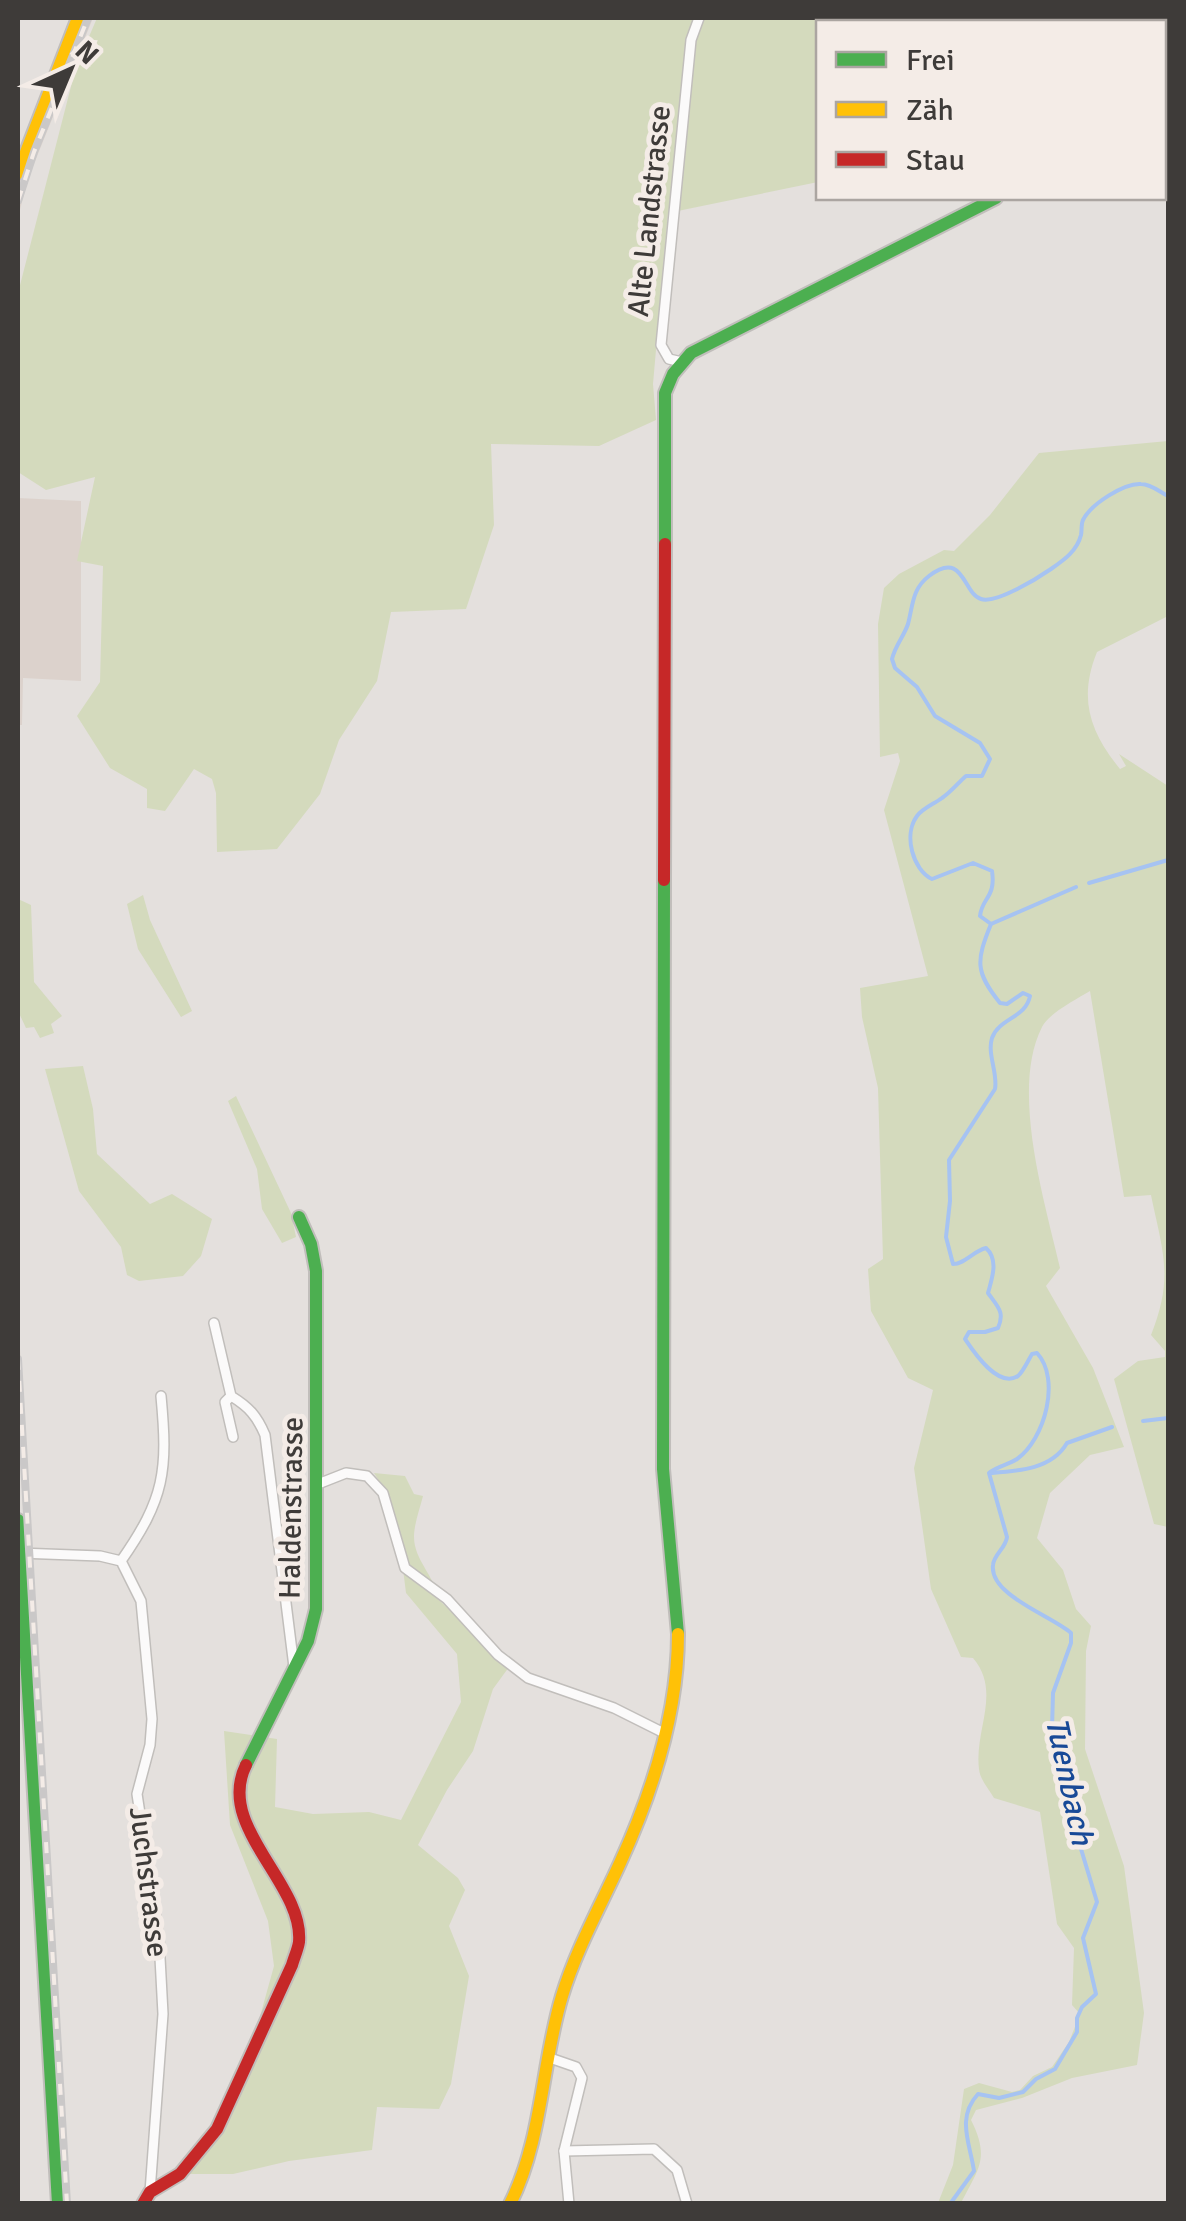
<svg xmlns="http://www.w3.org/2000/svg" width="1186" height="2221" font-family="Signika,sans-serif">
	<rect width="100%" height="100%" fill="#e4e0dd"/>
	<!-- built -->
	<g fill="#dcd2cc">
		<polygon points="85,18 93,18 29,176 18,217 18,192 32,147"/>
		<polygon points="18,498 81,501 81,681 23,678 22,725 18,725"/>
		<polygon points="18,1314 57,1983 67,2203 63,2203 18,1420"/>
	</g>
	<!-- green -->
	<g fill="#d4dabd">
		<polygon points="97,18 1168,18 1168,125 1164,126 1164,22 818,22 818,182 668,213 653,384 656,420 599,446 491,444 494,525 466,609 391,612 377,681 339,740 320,794 277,849 217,852 216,793 212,779 194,769 165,811 147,808 147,789 110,768 77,716 100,682 103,566 77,561 95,477 46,490 18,472 18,293 76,67"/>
		<path d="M 1168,441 L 1168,616 L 1097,652 C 1078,699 1090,732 1120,769 L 1126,766 L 1119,754 L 1168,786 L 1168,1527 L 1154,1524 L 1114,1379 L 1138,1361 L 1165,1357 L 1165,1351 L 1151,1335 C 1174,1277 1163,1253 1151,1195 L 1124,1197 L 1090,991 C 1077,999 1049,1013 1042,1027 C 1010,1090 1045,1202 1060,1268 L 1046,1286 L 1093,1368 L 1124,1447 L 1090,1455 L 1050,1493 L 1037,1538 L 1063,1570 L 1076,1609 L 1091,1626 L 1086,1651 L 1085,1749 L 1124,1866 L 1144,2013 L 1137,2065 L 1072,2078 L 1022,2098 L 976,2110 L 971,2120 C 990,2158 979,2168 961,2203 L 938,2203 L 953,2165 L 964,2089 L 979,2083 L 1012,2092 L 1020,2090 L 1033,2076 L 1052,2067 L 1069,2042 L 1080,2014 L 1072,2005 L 1074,1948 L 1057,1924 L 1040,1812 L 994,1798 C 989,1789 980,1780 979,1769 C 974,1730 1002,1692 973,1658 L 961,1657 L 931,1589 L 914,1468 L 933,1390 L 908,1378 L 871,1311 L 868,1269 L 883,1259 L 878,1088 L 862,1017 L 860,988 L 928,976 L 884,810 L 900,761 L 898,753 L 880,757 L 878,624 L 884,588 L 899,574 L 944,550 L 954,551 L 990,515 L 1039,453 Z"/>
		<polygon points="143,895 150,920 192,1011 181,1017 138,949 127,904"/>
		<polygon points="18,899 31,905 34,982 62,1016 51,1024 54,1033 40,1038 34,1027 26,1028 18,1011"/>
		<polygon points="83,1066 93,1109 97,1154 150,1204 172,1194 212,1219 201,1256 183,1276 139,1281 127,1275 121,1247 79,1191 45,1069"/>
		<polygon points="236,1096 291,1213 296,1237 282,1243 262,1209 257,1169 228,1101"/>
		<path d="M 374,1473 L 405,1476 L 414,1494 L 423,1496 C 420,1508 414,1524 414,1537 C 414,1560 435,1576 438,1599 L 509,1667 L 493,1689 L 473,1751 L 447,1790 L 418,1845 L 458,1878 L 465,1890 L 449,1926 L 469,1976 L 451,2084 L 439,2109 L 377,2107 L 372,2150 L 289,2161 L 233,2174 L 181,2174 L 217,2129 L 244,2074 L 274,1966 L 268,1921 L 230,1825 L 224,1731 L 277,1739 L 275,1807 L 313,1814 L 369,1812 L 401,1820 L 461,1702 L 457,1654 L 406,1593 L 401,1553 L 386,1492 Z"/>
	</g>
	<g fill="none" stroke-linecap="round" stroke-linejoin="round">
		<!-- stream -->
		<g stroke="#a6c3f2" stroke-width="4">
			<polyline points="1089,883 1168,860"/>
			<polyline points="991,924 1076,887"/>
			<polyline points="1143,1421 1168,1418"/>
			<path d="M 991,1473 C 1019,1471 1052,1469 1067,1443 L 1112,1427"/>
			<path d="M 950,2204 L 974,2171 C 970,2143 956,2118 978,2094 L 999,2098 L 1023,2092 L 1036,2079 L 1055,2069 L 1077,2032 L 1077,2018 L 1082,2007 L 1096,1994 L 1083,1938 L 1097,1902 L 1075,1829 L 1063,1752 L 1052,1729 L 1053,1693 L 1071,1643 L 1071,1633 C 1052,1616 989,1595 993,1565 C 994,1554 1006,1548 1007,1537 L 989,1473 C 997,1466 1008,1465 1017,1459 C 1045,1439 1061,1379 1037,1353 L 1032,1354 C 1029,1359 1023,1372 1018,1376 C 998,1389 973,1351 965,1339 L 969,1332 L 985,1332 L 998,1328 C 1005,1312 998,1307 988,1293 C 992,1278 999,1260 986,1248 C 973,1251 965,1264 953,1264 L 946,1237 L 950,1201 L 949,1160 L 995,1089 C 998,1073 987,1054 992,1038 C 999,1018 1026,1018 1030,996 L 1023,993 L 1007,1004 L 1000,1003 C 975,972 976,961 991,924 L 980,916 C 982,897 996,898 992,871 L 973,863 L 932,879 C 913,870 903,835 917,816 C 923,808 934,804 942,798 C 951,792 958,783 966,776 L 982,776 L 990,759 L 980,743 L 935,716 L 917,687 L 895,668 L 892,659 C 895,646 904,636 908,624 C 913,605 912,589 929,576 C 964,549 963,594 981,599 C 996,604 1038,578 1051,569 C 1064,560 1077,551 1081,535 C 1082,530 1081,524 1083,520 C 1091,504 1124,483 1141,484 C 1151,484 1160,492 1168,496"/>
		</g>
		<defs>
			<g id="street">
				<polyline points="1164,131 1168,130"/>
				<polyline points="682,362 669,359 661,345 691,40 699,18"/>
				<path d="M 214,1323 L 231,1396 C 249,1407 257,1416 265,1435 L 294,1667"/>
				<polyline points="231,1396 225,1402 233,1437"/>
				<polyline points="318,1484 346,1473 367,1476 383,1493 405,1568 447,1599 498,1655 528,1678 614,1708 664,1733"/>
				<polyline points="19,1553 100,1556 121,1561 141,1601 152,1719 150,1745 137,1794 159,1939 163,2014 150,2192"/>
				<path d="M 121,1561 C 165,1498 168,1471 161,1396"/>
				<polyline points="550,2058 576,2067 582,2078 564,2151 569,2204"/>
				<polyline points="564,2151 654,2149 677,2170 687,2204"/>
			</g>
			<g id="fast">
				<polyline points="665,544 665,393 673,374 691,353 996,198"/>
				<polyline points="664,880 663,1469 678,1634"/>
				<polyline points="18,1520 58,2204"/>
				<polyline points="246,1765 308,1641 316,1609 316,1271 311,1244 299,1217"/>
			</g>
			<g id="slow">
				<polyline points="18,173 78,18"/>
				<path d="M 510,2204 C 543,2138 541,2066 562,1996 C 576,1950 600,1907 620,1863 C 653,1791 678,1712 678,1634"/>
			</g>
			<g id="jam">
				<polyline points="664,880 665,544"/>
				<path d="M 143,2204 L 150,2192 L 180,2174 L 217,2129 L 292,1965 C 294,1958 298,1949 299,1942 C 304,1883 215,1827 246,1765"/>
			</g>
		</defs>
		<!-- street casing -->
		<use href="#street" stroke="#c1bebb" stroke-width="12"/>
		<!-- fast casing -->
		<use href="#fast" stroke="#c1bebb" stroke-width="16"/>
		<!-- slow casing -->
		<use href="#slow" stroke="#c1bebb" stroke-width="16"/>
		<!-- jam casing -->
		<use href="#jam" stroke="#c1bebb" stroke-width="16"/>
		<!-- street -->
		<use href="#street" stroke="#fbfafa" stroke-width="9"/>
		<!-- fast -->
		<use href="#fast" stroke="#4caf50" stroke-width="12"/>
		<!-- slow -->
		<use href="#slow" stroke="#ffc107" stroke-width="12"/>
		<!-- jam -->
		<use href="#jam" stroke="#c62828" stroke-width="12"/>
		<defs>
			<g id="rail">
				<polyline points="18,201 34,152 88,18"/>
				<polyline points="18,1359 67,2204"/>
			</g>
		</defs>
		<!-- rail casing -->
		<use href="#rail" stroke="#cac8c8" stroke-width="8"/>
		<!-- rail -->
		<use href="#rail" stroke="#f4ece7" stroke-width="4" stroke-dasharray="11" stroke-linecap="butt"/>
	</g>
	<g text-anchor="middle" stroke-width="10" stroke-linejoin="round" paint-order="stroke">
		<!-- street labels -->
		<g font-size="30" fill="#3e3b39" stroke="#f4ece7">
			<text transform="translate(649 211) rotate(-84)" y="10">Alte Landstrasse</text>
			<text transform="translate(291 1508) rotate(-89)" y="10">Haldenstrasse</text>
			<text transform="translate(149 1882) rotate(83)" y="10">Juchstrasse</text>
		</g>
		<!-- water labels -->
		<g font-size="32" font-style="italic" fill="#184997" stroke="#f4ece7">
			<text transform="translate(1070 1781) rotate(78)" y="11">Tuenbach</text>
		</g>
	</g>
	<!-- border -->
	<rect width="1186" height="2221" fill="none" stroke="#3e3b39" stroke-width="40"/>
	<!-- legend -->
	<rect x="816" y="20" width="350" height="180" fill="#f4ece7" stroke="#aba5a1" stroke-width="2.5"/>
	<rect x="836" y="52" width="50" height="15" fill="#4caf50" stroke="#aba5a1" stroke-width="2.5"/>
	<text x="906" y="70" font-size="30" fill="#3e3b39">Frei</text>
	<rect x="836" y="102" width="50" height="15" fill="#ffc107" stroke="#aba5a1" stroke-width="2.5"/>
	<text x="906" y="120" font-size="30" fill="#3e3b39">Zäh</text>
	<rect x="836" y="152" width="50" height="15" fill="#c62828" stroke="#aba5a1" stroke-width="2.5"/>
	<text x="906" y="170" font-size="30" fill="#3e3b39">Stau</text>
	<!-- north arrow -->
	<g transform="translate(70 70) rotate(44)" stroke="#f4ece7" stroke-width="8" paint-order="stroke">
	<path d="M0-8L18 38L0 25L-18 38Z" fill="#3e3b39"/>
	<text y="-15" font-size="28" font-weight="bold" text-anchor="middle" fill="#3e3b39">N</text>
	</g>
</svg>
